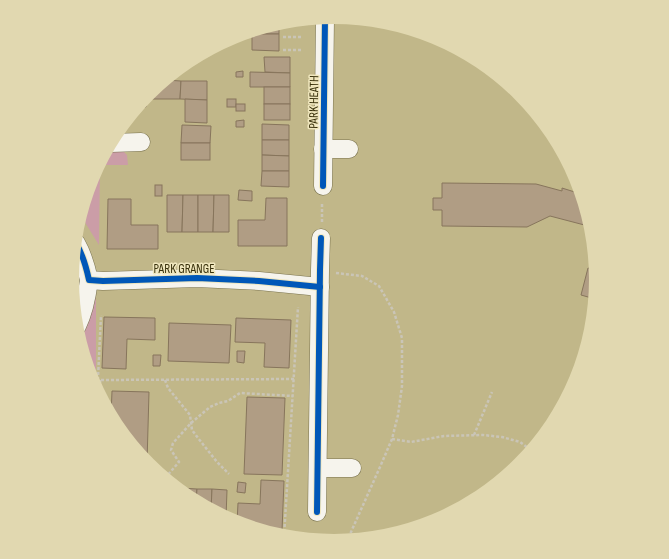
<svg xmlns="http://www.w3.org/2000/svg" width="669" height="559" font-family="'Sofia Sans Condensed',sans-serif">
	<rect width="100%" height="100%" fill="#c1b789"/>
	<!-- green -->
	<g fill="#cb9da7">
		<polygon points="107,151 124,152 127,155 128,165 100,165 99,245 81,216 92,179"/>
		<polygon points="96,297 96,383 98,383 98,391 92,380 79,338 83,333"/>
	</g>
	<!-- building -->
	<g fill="#b09d84" stroke="#87755c">
		<polygon points="279,23 279,34 252,34 252,32"/>
		<polygon points="252,34 279,34 279,51 252,50"/>
		<polygon points="264,57 290,57 290,73 265,72"/>
		<polygon points="243,71 243,77 236,77 236,72"/>
		<polygon points="250,72 290,73 290,87 250,87"/>
		<polygon points="165,80 181,81 180,99 152,99 152,91"/>
		<polygon points="181,81 207,81 207,100 180,99"/>
		<rect x="264" y="87" width="26" height="17"/>
		<polygon points="147,97 146,107 138,107"/>
		<polygon points="185,99 207,100 207,123 185,122"/>
		<rect x="227" y="99" width="9" height="8"/>
		<rect x="236" y="104" width="9" height="7"/>
		<rect x="264" y="104" width="26" height="16"/>
		<polygon points="244,120 244,127 236,127 236,121"/>
		<polygon points="262,124 289,125 289,140 262,140"/>
		<polygon points="182,125 211,126 210,143 181,143"/>
		<polygon points="262,140 289,140 289,156 262,155"/>
		<rect x="181" y="143" width="29" height="17"/>
		<polygon points="262,155 289,156 289,171 262,171"/>
		<polygon points="262,171 289,171 289,187 261,186"/>
		<polygon points="442,183 536,184 562,191 562,188 581,194 592,227 550,216 527,227 442,226 442,210 433,210 433,198 442,198"/>
		<rect x="155" y="185" width="7" height="11"/>
		<polygon points="239,190 252,191 252,201 238,200"/>
		<polygon points="167,195 183,195 182,232 167,232"/>
		<polygon points="183,195 198,195 198,232 182,232"/>
		<polygon points="198,195 214,195 213,232 198,232"/>
		<polygon points="214,195 229,195 229,232 213,232"/>
		<polygon points="266,198 287,198 287,246 238,246 238,220 265,220"/>
		<polygon points="108,199 131,199 131,225 158,225 158,249 107,249"/>
		<polygon points="588,268 596,270 597,280 595,299 581,295"/>
		<polygon points="104,317 155,318 155,340 127,339 126,369 102,368"/>
		<polygon points="236,318 291,320 289,368 264,367 265,343 235,342"/>
		<polygon points="169,323 231,325 229,363 168,361"/>
		<polygon points="237,351 245,351 244,363 237,362"/>
		<polygon points="153,355 161,355 160,366 153,366"/>
		<polygon points="112,391 149,392 147,463 116,425 111,416"/>
		<polygon points="247,397 285,398 282,475 244,474"/>
		<polygon points="261,480 284,481 282,531 260,530 237,523 238,503 260,504"/>
		<polygon points="238,482 246,483 245,493 237,492"/>
		<polygon points="181,488 197,489 196,502 188,498 181,492"/>
		<polygon points="197,489 212,489 211,510 196,502"/>
		<polygon points="212,489 227,490 226,518 211,510"/>
	</g>
	<g fill="none" stroke-linecap="round" stroke-linejoin="round">
		<defs>
			<g id="street">
				<polyline points="111,143 141,142"/>
				<polyline points="323,149 349,149"/>
				<polyline points="323,186 325,18"/>
				<path d="M 76,243 C 83,255 86,266 89,280 L 103,281 L 197,278 L 259,281 L 320,287"/>
				<path d="M 77,326 C 84,312 87,296 89,280"/>
				<polyline points="318,468 352,468"/>
				<polyline points="317,512 320,270 321,238"/>
			</g>
		</defs>
		<!-- street casing -->
		<use href="#street" stroke="#7a734f" stroke-width="19"/>
		<!-- path -->
		<g stroke="#cac5b7" stroke-width="2.5" stroke-dasharray="3 2" stroke-linecap="butt">
			<polyline points="283,37 302,37"/>
			<polyline points="283,50 301,50"/>
			<polyline points="322,222 322,203"/>
			<polyline points="336,273 362,276 379,286 394,312 402,338 402,386 398,415 392,439 380,467 347,541"/>
			<polyline points="91,378 98,378 101,315"/>
			<polyline points="100,380 101,397"/>
			<polyline points="101,380 294,379"/>
			<polyline points="165,380 168,388 190,415 192,430 198,438 217,462 229,474"/>
			<polyline points="474,435 492,392"/>
			<polyline points="392,439 411,442 444,436 483,435 502,437 520,442 532,451"/>
			<polyline points="165,478 179,462 171,450 173,443 191,423 210,407 219,403 228,401 240,393 293,396"/>
			<polyline points="284,537 298,307"/>
		</g>
		<!-- street -->
		<use href="#street" stroke="#f6f4ed" stroke-width="18"/>
		<defs>
			<g id="cycleway">
				<polyline points="323,186 325,18"/>
				<path d="M 76,243 C 83,255 86,266 89,280 L 103,281 L 197,278 L 259,281 L 320,287"/>
				<polyline points="317,512 320,270 321,238"/>
			</g>
		</defs>
		<!-- cycleway casing -->
		<use href="#cycleway" stroke="#f0e7be" stroke-width="8"/>
		<!-- cycleway -->
		<use href="#cycleway" stroke="#0057b8" stroke-width="6"/>
	</g>
	<g text-anchor="middle" stroke-width="3" stroke-linejoin="round" paint-order="stroke">
		<!-- street labels -->
		<g font-size="13" fill="#38300b" stroke="#f0e7be">
			<text transform="translate(313 102) rotate(-89)" y="5">PARK HEATH</text>
			<text x="184" y="273">PARK GRANGE</text>
		</g>
	</g>
	<!-- crop -->
	<path d="M0 0H669V559H0ZM79 279a255 255 0 1 1 510 0a255 255 0 1 1-510 0Z" fill="#e1d8b0" fill-rule="evenodd"/>
</svg>
